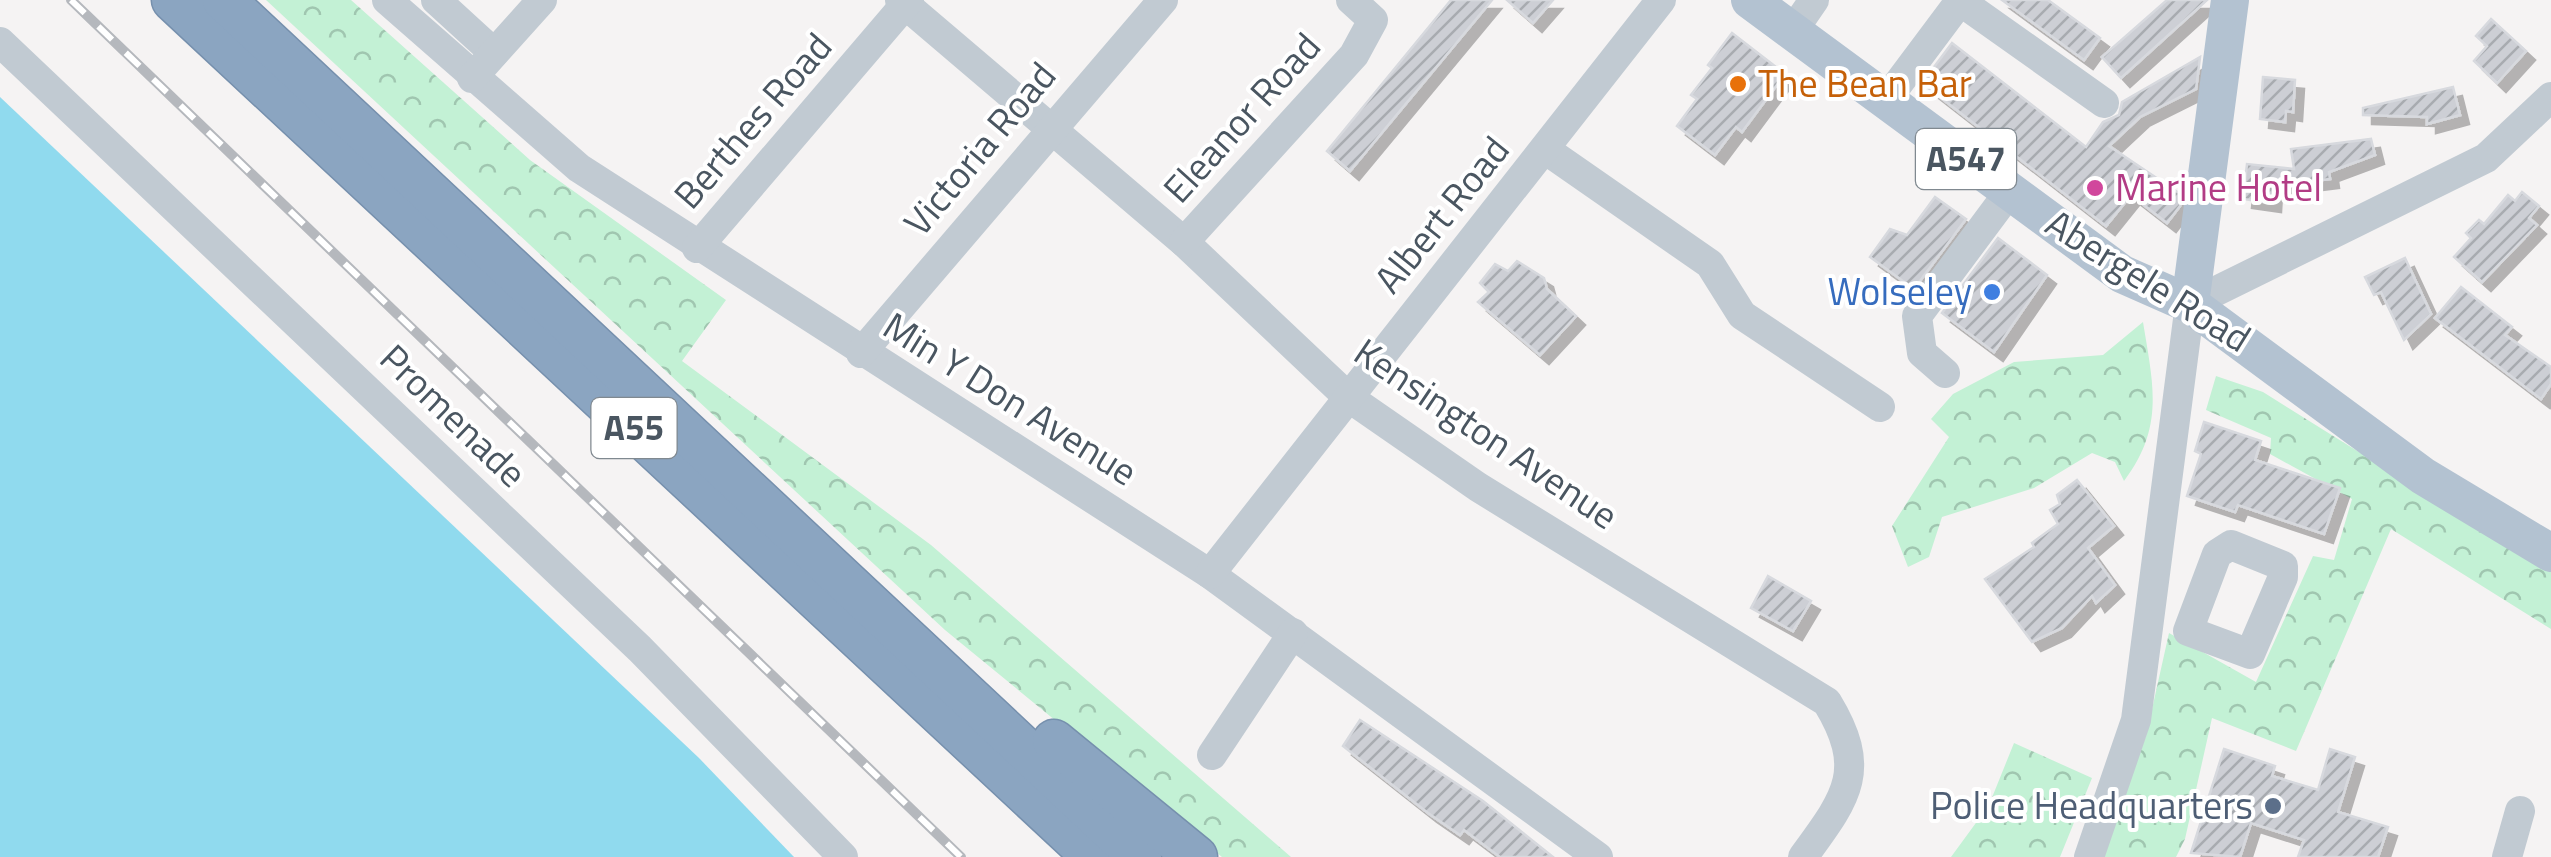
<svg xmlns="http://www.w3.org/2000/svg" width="2551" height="857" font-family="'Titillium Web',sans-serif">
	<defs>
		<pattern id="forest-crowns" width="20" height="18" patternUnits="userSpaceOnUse" patternTransform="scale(2.5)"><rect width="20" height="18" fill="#c3f1d5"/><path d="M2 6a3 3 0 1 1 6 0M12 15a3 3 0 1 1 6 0" fill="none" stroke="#a0c6b0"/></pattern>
		<pattern id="building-hatch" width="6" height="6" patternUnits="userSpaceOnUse" patternTransform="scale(2.5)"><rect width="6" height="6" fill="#cdcfd5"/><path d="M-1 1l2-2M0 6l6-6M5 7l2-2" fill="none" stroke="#a8abb0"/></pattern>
		<filter id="shadow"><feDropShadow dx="9" dy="9" stdDeviation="0" flood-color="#0004"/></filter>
	</defs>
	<rect width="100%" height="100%" fill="#f5f3f3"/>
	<!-- forest -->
	<g fill="url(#forest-crowns)">
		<polygon points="266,0 351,0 530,160 726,300 682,361 931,545 1291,857 1222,857 945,630"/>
		<path d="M 2143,322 C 2153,384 2165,427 2124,481 L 2115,462 L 2092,453 L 2034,488 L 1942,517 L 1929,557 L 1908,567 L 1892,526 L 1949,437 L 1931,419 L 1953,394 L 2014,362 L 2103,355 Z"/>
		<polygon points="2216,376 2263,392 2551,572 2551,629 2391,529 2296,751 2212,718 2185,839 2176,857 2098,857 2146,736 2169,633 2256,682 2313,556 2334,560 2352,499 2270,454 2271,438 2206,410"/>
		<polygon points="2014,743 2092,778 2060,857 1951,857 1989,805"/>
	</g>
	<!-- water -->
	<polygon fill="#90daee" points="0,97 699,758 794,857 0,857"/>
	<!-- building -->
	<g fill="url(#building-hatch)" stroke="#d7d9de" stroke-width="2.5" filter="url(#shadow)">
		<polygon points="1451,0 1492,0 1350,171 1327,151"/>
		<polygon points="1507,0 1553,0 1533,23"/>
		<polygon points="2002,0 2048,0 2100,38 2084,60"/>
		<polygon points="2167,0 2207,0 2121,78 2102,57"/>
		<polygon points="2491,19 2526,51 2497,83 2474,61 2487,46 2476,36"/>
		<polygon points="1732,33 1785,74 1742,132 1736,127 1715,155 1677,126 1697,99 1691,95 1712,68 1708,65"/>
		<polygon points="1952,43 2086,147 2103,122 2119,115 2122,102 2200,57 2196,89 2140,117 2109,146 2182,195 2180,206 2167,223 2131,195 2106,226 1922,83"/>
		<polygon points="2263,77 2295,80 2293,112 2286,111 2285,122 2260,119"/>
		<polygon points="2453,87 2460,115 2427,124 2427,117 2363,115 2363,108"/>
		<polygon points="2371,139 2375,155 2329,172 2330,179 2273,186 2272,203 2243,199 2247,164 2294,169 2291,149"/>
		<polygon points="2522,192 2539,206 2529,218 2537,225 2482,282 2454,257 2471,238 2466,233 2479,220 2484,224 2508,195 2515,201"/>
		<polygon points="1935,197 1966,219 1914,289 1870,257 1890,229 1907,235"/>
		<polygon points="1998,238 2047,275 1994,352 1942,313"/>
		<polygon points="2405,258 2431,314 2404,340 2381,292 2374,295 2365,277"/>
		<polygon points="1517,261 1544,278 1547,289 1576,316 1540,355 1478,302 1489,292 1480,283 1495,264 1508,271"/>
		<polygon points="2461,287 2512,327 2505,335 2551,367 2551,384 2541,399 2435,318"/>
		<polygon points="2204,422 2261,441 2255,460 2340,488 2324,534 2238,505 2235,512 2187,496 2201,454 2195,451"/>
		<polygon points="2077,480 2114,526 2088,548 2115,585 2096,603 2092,596 2062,628 2032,642 1985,579 2034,547 2032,543 2058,524 2050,510 2060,504 2057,495"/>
		<polygon points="1768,576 1811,601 1793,631 1751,608"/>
		<polygon points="1360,720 1483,801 1553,857 1500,857 1464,830 1460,835 1428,813 1343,746"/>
		<polygon points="2224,749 2275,766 2272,776 2318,790 2330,749 2355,757 2338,812 2388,827 2378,857 2298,857 2304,840 2251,823 2240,857 2191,853"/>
	</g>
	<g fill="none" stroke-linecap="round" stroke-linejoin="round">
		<defs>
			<g id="highway">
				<polyline points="173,0 1094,857"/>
				<polyline points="224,0 1140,857"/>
				<polyline points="1054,741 1196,857"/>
			</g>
		</defs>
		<!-- highway casing -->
		<use href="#highway" stroke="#7690ad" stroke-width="45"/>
		<!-- minor -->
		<g stroke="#c1cad2" stroke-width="30">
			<polyline points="387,0 579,168 1210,574 1598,857"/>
			<polyline points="436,0 494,53"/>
			<path d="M 900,0 L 1184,242 L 1348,397 L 1478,487 L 1827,702 C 1869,771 1846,798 1803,857"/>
			<polyline points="1792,32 1814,0"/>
			<polyline points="0,42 640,649 843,857"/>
			<polyline points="472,78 542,0"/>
			<polyline points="1886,100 1960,1 2104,103"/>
			<polyline points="1546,150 1710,264 1742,315 1880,407"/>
			<polyline points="1184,242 1354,55 1373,20 1351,0"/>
			<polyline points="697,248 909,0"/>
			<polyline points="861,353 1163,0"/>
			<polyline points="1945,373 1922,353 1917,316 2010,191"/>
			<polygon points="2231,545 2283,566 2283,577 2250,654 2188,631 2217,554"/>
			<polyline points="1210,574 1661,0"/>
			<polyline points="1212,755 1293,633"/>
			<polyline points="2089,857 2136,720 2190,304 2486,158 2551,97"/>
			<polyline points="2507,857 2520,811"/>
		</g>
		<!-- major -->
		<g stroke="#b3c2d1" stroke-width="38">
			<polyline points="1750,0 2122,274 2190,304 2423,476 2551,553"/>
			<polyline points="2190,304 2230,0"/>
		</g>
		<!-- highway -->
		<use href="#highway" stroke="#8ba5c1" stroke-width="42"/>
		<defs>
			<polyline id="rail" points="71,0 961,857"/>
		</defs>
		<!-- rail casing -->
		<use href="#rail" stroke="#b5b8bd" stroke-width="10"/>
		<!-- rail -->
		<use href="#rail" stroke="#fff" stroke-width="6" stroke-dasharray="19" stroke-linecap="butt"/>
	</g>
	<!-- markers -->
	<circle fill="#e8710a" stroke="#fff" stroke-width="4" cx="1738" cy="84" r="10"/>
	<circle fill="#d1479c" stroke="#fff" stroke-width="4" cx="2095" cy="188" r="10"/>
	<circle fill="#3f7fe0" stroke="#fff" stroke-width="4" cx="1992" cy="292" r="10"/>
	<circle fill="#5c6f8a" stroke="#fff" stroke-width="4" cx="2273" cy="806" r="10"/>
	<g text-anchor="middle" stroke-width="8" stroke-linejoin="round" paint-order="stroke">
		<!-- shield labels -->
		<g fill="#fff" stroke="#808990" stroke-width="2.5">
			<rect x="1916" y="129" width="100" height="60" rx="8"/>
			<rect x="591.5" y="398" width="85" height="60" rx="8"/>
		</g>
		<g font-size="35" font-weight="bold" fill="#4a5661">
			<text x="1966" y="171">A547</text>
			<text x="634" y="440">A55</text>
		</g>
		<!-- food labels -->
		<g font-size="38" fill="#c56008" stroke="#fff" text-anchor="start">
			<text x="1758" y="97">The Bean Bar</text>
		</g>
		<!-- street labels -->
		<g font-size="38" fill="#4a5661" stroke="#fff">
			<text transform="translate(1242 118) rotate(-48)" y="13">Eleanor Road</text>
			<text transform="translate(753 121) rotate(-49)" y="13">Berthes Road</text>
			<text transform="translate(980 149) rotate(-50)" y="13">Victoria Road</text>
			<text transform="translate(1442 215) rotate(-51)" y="13">Albert Road</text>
			<text transform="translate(2148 281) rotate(32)" y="13">Abergele Road</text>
			<text transform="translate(1010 399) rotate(32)" y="13">Min Y Don Avenue</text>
			<text transform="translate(453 416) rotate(44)" y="13">Promenade</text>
			<text transform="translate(1486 434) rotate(34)" y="13">Kensington Avenue</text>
		</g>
		<!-- hotel labels -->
		<g font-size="38" fill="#b23c85" stroke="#fff" text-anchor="start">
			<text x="2115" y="201">Marine Hotel</text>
		</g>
		<!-- shop labels -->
		<g font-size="38" fill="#366cbe" stroke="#fff" text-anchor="end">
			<text x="1972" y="305">Wolseley</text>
		</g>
		<!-- service labels -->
		<g font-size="38" fill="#4e5e75" stroke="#fff" text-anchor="end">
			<text x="2253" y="819">Police Headquarters</text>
		</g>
	</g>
</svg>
